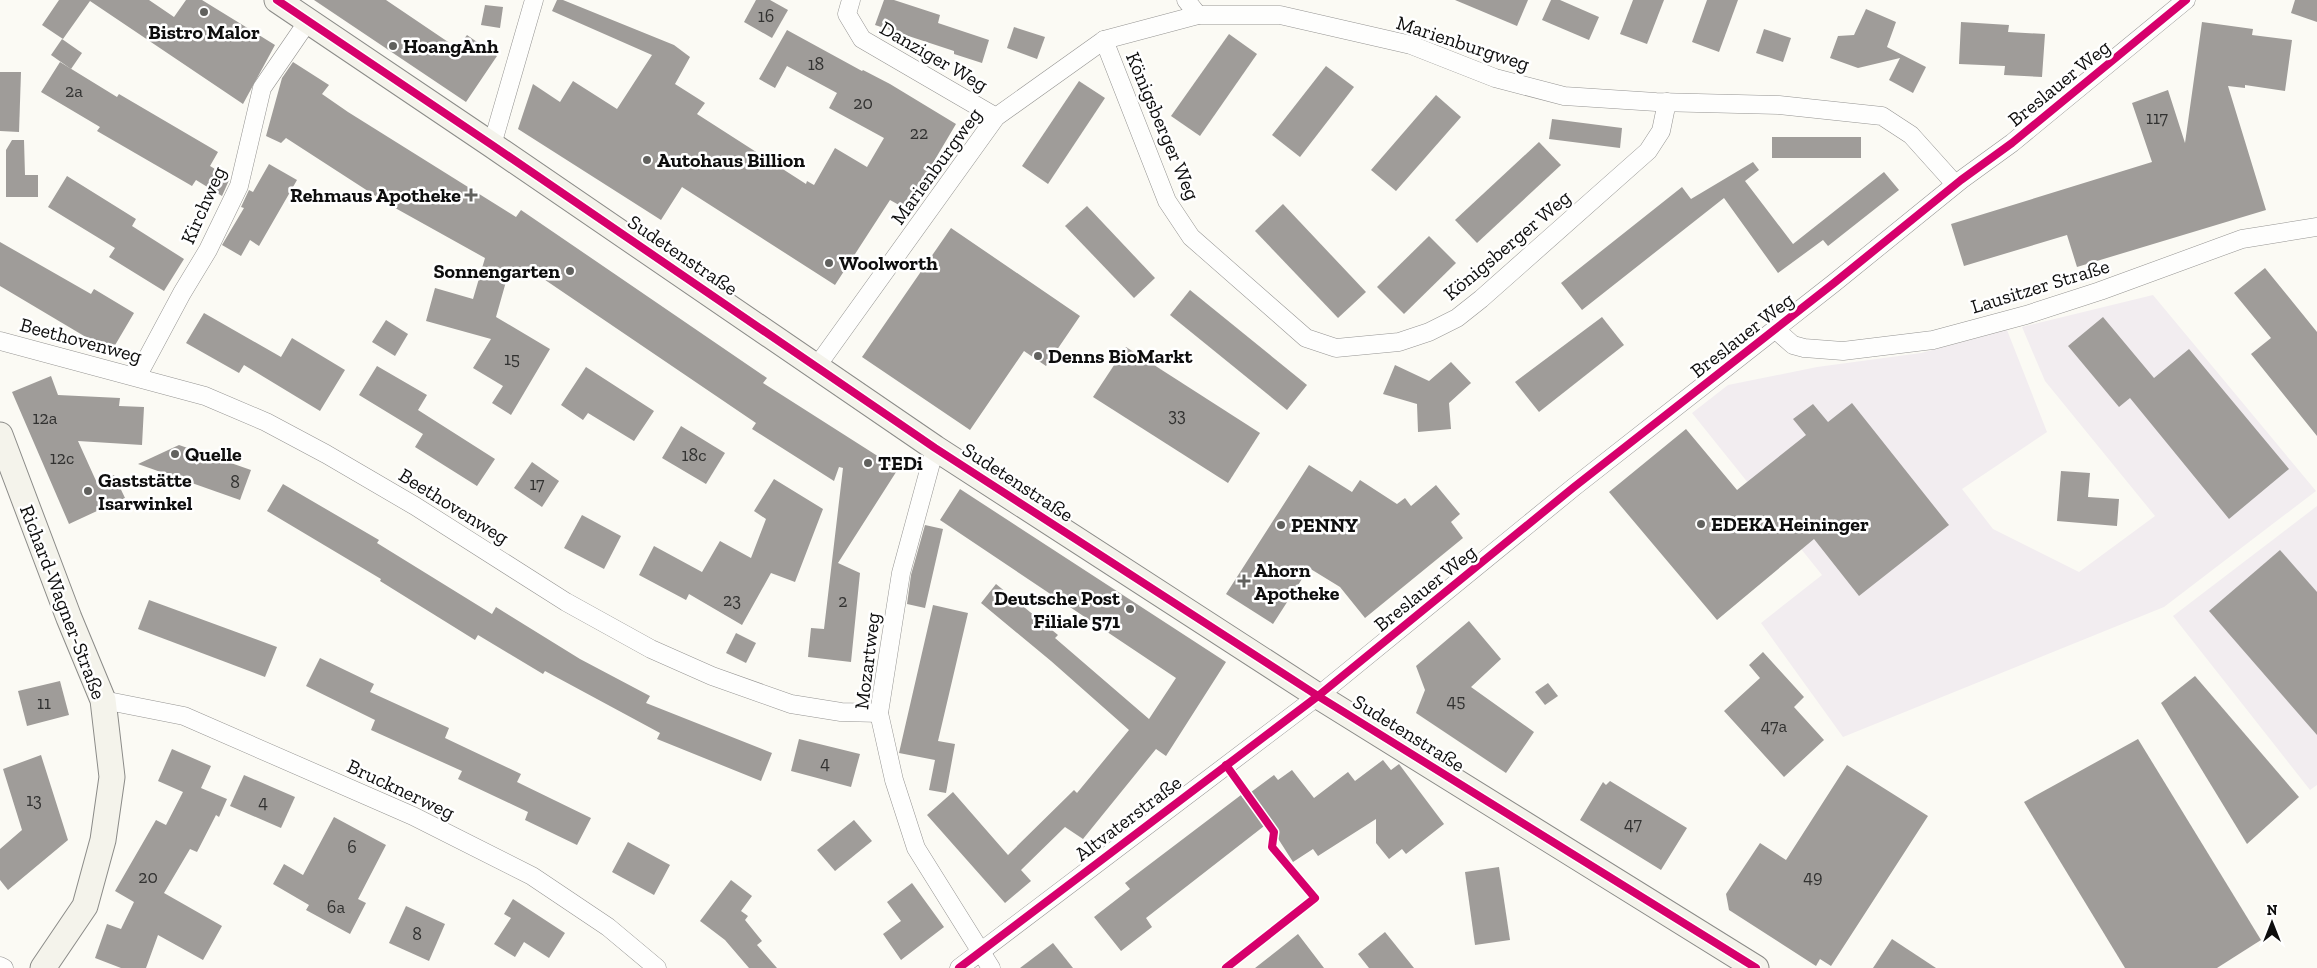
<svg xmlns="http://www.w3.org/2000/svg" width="2317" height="968" font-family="'Zilla Slab',serif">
	<rect width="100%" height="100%" fill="#fbfaf4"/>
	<!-- industrial -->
	<g fill="#f2edf0">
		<polygon points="2153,295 2316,491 2164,607 1843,737 1761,623 1822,575 1692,413 1728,385 1817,367 1921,353 2007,330 2047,432 1962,489 1993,529 2079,572 2155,516 2045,381 2022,327"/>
		<polygon points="2317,506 2317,785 2310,790 2173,616"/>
	</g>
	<!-- building -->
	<g fill="#9f9c99">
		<polygon points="59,0 149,0 174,17 186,0 202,0 275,45 243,104 90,1 63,39 42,25"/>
		<polygon points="314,0 386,0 457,48 467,35 497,56 466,102"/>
		<polygon points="557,0 563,0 674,45 690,57 675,84 705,103 697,114 806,184 807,181 814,185 835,148 867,167 884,138 829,108 837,93 787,66 775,88 759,79 787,30 862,71 863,70 890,84 956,124 914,195 916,196 908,210 890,200 835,285 682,187 661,220 518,129 533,84 560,102 573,81 617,109 652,55 552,11"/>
		<polygon points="756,0 770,0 788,10 772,38 744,22"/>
		<polygon points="884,0 894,0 940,15 938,23 989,40 982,63 954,54 954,51 875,25"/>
		<polygon points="1455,0 1528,0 1517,26"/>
		<polygon points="1551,0 1560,0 1599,17 1589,40 1542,20"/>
		<polygon points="1633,0 1664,0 1647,44 1620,34"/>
		<polygon points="1707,0 1738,0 1719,52 1692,42"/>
		<polygon points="2295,0 2317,0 2317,22 2291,13"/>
		<polygon points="485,5 503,7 500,28 481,25"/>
		<polygon points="1866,9 1896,22 1887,47 1926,67 1913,93 1889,80 1900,58 1858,68 1830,58 1838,36 1854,35"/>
		<polygon points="1961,22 2009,25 2008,32 2045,34 2042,77 2004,75 2005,66 1959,64"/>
		<polygon points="2202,22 2253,29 2252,35 2292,40 2285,91 2245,85 2245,88 2228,86 2266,210 2077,267 2067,235 1964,266 1951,224 2152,162 2132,103 2168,90 2185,143"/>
		<polygon points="1014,27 1045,37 1037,59 1007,48"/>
		<polygon points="1764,29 1791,38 1783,62 1756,53"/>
		<polygon points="1229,34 1257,54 1200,136 1171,116"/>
		<polygon points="62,39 82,53 71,69 51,55"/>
		<polygon points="60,62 117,97 119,94 218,152 210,166 230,178 222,196 196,180 192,186 97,131 100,127 41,92"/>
		<polygon points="293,62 329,85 322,94 348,112 516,217 521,210 767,378 763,383 898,469 838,563 860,573 851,662 808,657 811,628 824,629 843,468 839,467 834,481 752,429 756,423 526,267 519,277 509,271 496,317 550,349 511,415 492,403 503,386 473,368 491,339 426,321 435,288 473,299 485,258 388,204 286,138 281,143 266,136 282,78"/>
		<polygon points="1326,66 1354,87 1300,157 1272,135"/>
		<polygon points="0,72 21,72 19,132 0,131"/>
		<polygon points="1079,81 1105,98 1048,184 1022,166"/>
		<polygon points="1436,95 1461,117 1396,191 1371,170"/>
		<polygon points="1552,119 1622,128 1620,148 1549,139"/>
		<rect x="1772" y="137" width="89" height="21"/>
		<polygon points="12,140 24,140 25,175 38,175 38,197 6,197 6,150"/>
		<polygon points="1539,142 1561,165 1477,243 1455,220"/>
		<polygon points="1753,162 1759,170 1745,181 1793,244 1884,172 1899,190 1828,246 1823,240 1778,273 1724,198 1582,310 1561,283 1682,187 1691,199"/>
		<polygon points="269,164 297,180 259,246 250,240 241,256 222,245 244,208 241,207 249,190 253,192"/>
		<polygon points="67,176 136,219 132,226 184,259 164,291 109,257 115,248 48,207"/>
		<polygon points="1283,204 1366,292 1338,318 1255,231"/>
		<polygon points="1087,206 1155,278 1134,298 1065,226"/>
		<polygon points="951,228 1080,316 1046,366 1024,351 970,430 862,357"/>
		<polygon points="1429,236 1456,263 1404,314 1377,287"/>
		<polygon points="0,242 91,294 94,289 134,313 111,352 0,286"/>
		<polygon points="2265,268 2317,332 2317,436 2251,354 2271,338 2234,293"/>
		<polygon points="1190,290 1307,385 1287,410 1170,315"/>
		<polygon points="204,313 281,357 292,338 345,370 320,411 244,365 239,373 186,343"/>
		<polygon points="1602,317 1624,345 1539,412 1515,382"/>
		<polygon points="2103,317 2154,378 2189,349 2289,469 2229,519 2130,398 2119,407 2068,346"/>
		<polygon points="386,320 408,334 395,356 372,342"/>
		<polygon points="1126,347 1260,433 1228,483 1093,397"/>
		<polygon points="1451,362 1471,383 1449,403 1451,429 1418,432 1417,404 1383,394 1395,365 1429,381"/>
		<polygon points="377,366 427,395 418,410 495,459 477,486 415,447 423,434 359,395"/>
		<polygon points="586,367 654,411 634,441 588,413 583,420 561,405"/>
		<polygon points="51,376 58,395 120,398 119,406 144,407 142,445 78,441 97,483 114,475 125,498 69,524 12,392"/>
		<polygon points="1852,403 1949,525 1859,596 1814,539 1717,620 1609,492 1686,429 1737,490 1806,435 1793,419 1813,404 1828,422"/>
		<polygon points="681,426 725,453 706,484 662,458"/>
		<polygon points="179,445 251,470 240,500 138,464"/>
		<polygon points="532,462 559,481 542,507 514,488"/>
		<polygon points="1309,465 1352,492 1360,480 1397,504 1405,498 1411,506 1436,485 1460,514 1451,522 1463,538 1365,618 1340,587 1309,568 1273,624 1226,594"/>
		<polygon points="2061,471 2090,473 2088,497 2119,499 2117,526 2057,521"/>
		<polygon points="774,479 823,509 795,582 771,573 742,625 689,594 686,600 639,575 654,546 702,572 720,541 751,558 766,519 754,511"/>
		<polygon points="283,484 379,540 377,543 492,614 496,607 580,659 650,696 646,703 772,753 761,781 657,739 660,733 545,671 543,674 478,635 475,640 380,581 381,579 267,511"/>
		<polygon points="960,489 1226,662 1166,756 1156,749 1083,839 1065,827 1021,870 1031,881 1005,903 927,815 953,792 1008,855 1074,790 1077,793 1129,730 1051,661 981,603 996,584 1058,635 1055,638 1149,719 1176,678 940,520"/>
		<polygon points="582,515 621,536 604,569 564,548"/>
		<polygon points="925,525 943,529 925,608 907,604 911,575"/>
		<polygon points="2280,550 2317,592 2317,735 2209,611"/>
		<polygon points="149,600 277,647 265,677 138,629"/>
		<polygon points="933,605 968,613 938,741 955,744 946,793 929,790 935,760 899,753"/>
		<polygon points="1469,621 1501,659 1471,687 1534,732 1506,773 1416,713 1425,690 1416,666"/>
		<polygon points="736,633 756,643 746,663 726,653"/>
		<polygon points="1763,652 1804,697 1794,707 1824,740 1784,777 1724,711 1760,678 1749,665"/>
		<polygon points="320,658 374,684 370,692 449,728 445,738 521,774 517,782 591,818 577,845 525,820 528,812 458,779 462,771 371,730 375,720 306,686"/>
		<polygon points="2195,676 2299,797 2247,844 2161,703"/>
		<polygon points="60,681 69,715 27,726 18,691"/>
		<polygon points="1548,683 1558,696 1545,705 1535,692"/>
		<polygon points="799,739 860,754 851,787 791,771"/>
		<polygon points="2138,739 2261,940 2217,968 2125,968 2024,802"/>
		<polygon points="172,749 211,766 201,788 227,799 219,817 216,815 197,852 190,849 164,893 222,926 203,960 158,935 146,968 121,968 95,958 107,924 121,929 134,902 115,891 156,820 166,825 183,792 158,781"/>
		<polygon points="41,755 68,840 8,890 0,880 0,849 22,830 3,769"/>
		<polygon points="1383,760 1391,770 1399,764 1444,824 1406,854 1402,849 1389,859 1376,843 1376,819 1318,856 1313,849 1293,862 1268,823 1146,918 1152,927 1121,951 1094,917 1130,889 1125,883 1241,795 1243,798 1274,775 1278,780 1292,770 1314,798 1348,772 1355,781"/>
		<polygon points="1847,765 1928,816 1831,966 1820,959 1816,966 1729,910 1726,894 1760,843 1786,860"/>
		<polygon points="244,775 295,797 281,828 230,806"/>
		<polygon points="1610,781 1687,828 1661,870 1580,820 1603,782 1606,785"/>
		<polygon points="334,817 386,845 358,899 366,903 350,934 306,910 309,905 273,884 284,864 303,875"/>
		<polygon points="854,820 872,841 835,871 817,850"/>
		<polygon points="628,842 670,865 654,895 612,872"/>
		<polygon points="1499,867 1510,940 1475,945 1465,872"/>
		<polygon points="731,880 752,896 741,911 748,916 745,920 762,941 757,945 777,968 749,968 725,940 700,921"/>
		<polygon points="912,883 944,927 901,960 883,934 901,921 887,902"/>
		<polygon points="513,899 565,933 549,958 524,942 515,957 494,944 511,918 504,914"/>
		<polygon points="406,906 445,924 429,961 389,943"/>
		<polygon points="1385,932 1414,968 1369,968 1358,954"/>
		<polygon points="1298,934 1324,968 1255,968 1278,950"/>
		<polygon points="1892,939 1936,968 1873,968"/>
		<polygon points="1053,943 1073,968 1020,968"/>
	</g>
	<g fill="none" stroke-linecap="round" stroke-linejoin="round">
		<defs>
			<g id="street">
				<polyline points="851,0 847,14 862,39 996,117"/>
				<polyline points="1186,0 1198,15"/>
				<polyline points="1104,40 1167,201 1191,237 1306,338 1336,348 1399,342 1429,332 1457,318 1481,299 1648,151 1661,131 1667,102"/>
				<polyline points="492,145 534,0"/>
				<polyline points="1776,330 1793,345 1804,348 1843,351 1933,340 2026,315 2100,291 2242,239 2317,227"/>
				<polyline points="0,341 205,396 266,422 326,454 415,506 566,602 651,649 712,676 791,704 841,712 879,713"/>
				<polyline points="817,366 996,117 1104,40 1198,15 1280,15 1411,45 1495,78 1564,96 1656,102 1779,105 1882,116 1911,135 1955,184"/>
				<polyline points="137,377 182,293 208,250 239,186 262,88 308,21"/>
				<polyline points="935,448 901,573 879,713 894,780 916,848 991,968"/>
				<polyline points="103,700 184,716 413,816 532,876 608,927 657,968"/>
				<polyline points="0,966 4,968"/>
				<polyline points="959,968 1318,696 1574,487 1834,283 1961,180 2012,143 2186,0"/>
			</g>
			<g id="secondary">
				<polyline points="277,0 492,145 935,448 1318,696 1756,968"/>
				<polyline points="0,435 69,618 103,700 112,777 103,840 85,906 43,968"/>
			</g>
		</defs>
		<!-- street casing -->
		<use href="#street" stroke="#959492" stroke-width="19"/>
		<!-- secondary casing -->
		<use href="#secondary" stroke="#8b8b88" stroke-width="27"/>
		<!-- street -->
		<use href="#street" stroke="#fefefd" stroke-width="18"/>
		<!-- secondary -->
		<use href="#secondary" stroke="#f4f3eb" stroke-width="25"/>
		<defs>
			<g id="cycleway">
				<polyline points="277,0 492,145 935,448 1318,696 1756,968"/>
				<polyline points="959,968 1318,696 1574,487 1834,283 1961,180 2012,143 2186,0"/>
				<polyline points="1226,968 1315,898 1272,847 1274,832 1226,765"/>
			</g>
		</defs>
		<!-- cycleway casing -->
		<use href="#cycleway" stroke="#fff" stroke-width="11"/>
		<!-- cycleway -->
		<use href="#cycleway" stroke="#d6006c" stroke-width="8"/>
	</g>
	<!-- markers -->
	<g fill="#61615e" stroke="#fff" stroke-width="2">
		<circle cx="204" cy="12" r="5"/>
		<circle cx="393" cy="46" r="5"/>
		<circle cx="647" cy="160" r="5"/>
		<path d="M468.5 187.5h5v5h5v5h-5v5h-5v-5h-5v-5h5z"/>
		<circle cx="829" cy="263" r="5"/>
		<circle cx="570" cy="271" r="5"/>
		<circle cx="1038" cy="356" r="5"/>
		<circle cx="175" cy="454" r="5"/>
		<circle cx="868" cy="463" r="5"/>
		<circle cx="88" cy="491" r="5"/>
		<circle cx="1701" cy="524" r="5"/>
		<circle cx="1281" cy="525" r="5"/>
		<path d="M1241.5 573.5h5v5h5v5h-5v5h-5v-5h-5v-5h5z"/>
		<circle cx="1130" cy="609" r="5"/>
	</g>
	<g text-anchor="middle" stroke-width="5" stroke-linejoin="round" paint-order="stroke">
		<!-- number labels -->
		<g font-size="18" fill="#323231">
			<text x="766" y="22">16</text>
			<text x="816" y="70">18</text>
			<text x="74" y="97">2a</text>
			<text x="863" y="109">20</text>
			<text x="2157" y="124">117</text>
			<text x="919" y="139">22</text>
			<text x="512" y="365">15</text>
			<text x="1177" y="421">33</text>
			<text x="45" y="424">12a</text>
			<text x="694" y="461">18c</text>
			<text x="62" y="464">12c</text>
			<text x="235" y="488">8</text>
			<text x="537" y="490">17</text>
			<text x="732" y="606">23</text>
			<text x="843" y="607">2</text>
			<text x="1456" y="707">45</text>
			<text x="44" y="709">11</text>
			<text x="1774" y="732">47a</text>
			<text x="825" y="769">4</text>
			<text x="34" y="806">13</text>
			<text x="263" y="808">4</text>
			<text x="1633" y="830">47</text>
			<text x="352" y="853">6</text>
			<text x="148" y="883">20</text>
			<text x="1813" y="883">49</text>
			<text x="336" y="913">6a</text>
			<text x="417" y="940">8</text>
		</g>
		<!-- poi labels -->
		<g font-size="20" font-weight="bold" fill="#0e0e0e" stroke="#fff" text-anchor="start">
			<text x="204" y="39" text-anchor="middle">Bistro Malor</text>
			<text x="403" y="53">HoangAnh</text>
			<text x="657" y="167">Autohaus Billion</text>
			<text x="461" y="202" text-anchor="end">Rehmaus Apotheke</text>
			<text x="839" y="270">Woolworth</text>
			<text x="560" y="278" text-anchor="end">Sonnengarten</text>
			<text x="1048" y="363">Denns BioMarkt</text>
			<text x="185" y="461">Quelle</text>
			<text x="878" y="470">TEDi</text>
			<text x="98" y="487">Gaststätte<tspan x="98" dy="23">Isarwinkel</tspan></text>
			<text x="1711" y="531">EDEKA Heininger</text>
			<text x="1291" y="532">PENNY</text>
			<text x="1254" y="577">Ahorn<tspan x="1254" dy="23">Apotheke</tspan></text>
			<text x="1120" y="605" text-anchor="end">Deutsche Post<tspan x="1120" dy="23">Filiale 571</tspan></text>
		</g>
		<!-- street labels -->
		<g font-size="20" fill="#0e0e0e" stroke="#fff">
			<text transform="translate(1463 43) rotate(18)" y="7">Marienburgweg</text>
			<text transform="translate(934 56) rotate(30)" y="7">Danziger Weg</text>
			<text transform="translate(2059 83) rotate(-39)" y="7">Breslauer Weg</text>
			<text transform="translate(1163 126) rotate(67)" y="7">Königsberger Weg</text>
			<text transform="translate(936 166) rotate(-54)" y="7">Marienburgweg</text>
			<text transform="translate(203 205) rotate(-66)" y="7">Kirchweg</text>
			<text transform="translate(1507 245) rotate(-40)" y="7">Königsberger Weg</text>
			<text transform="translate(683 255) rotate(34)" y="7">Sudetenstraße</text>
			<text transform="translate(2040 286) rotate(-17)" y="7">Lausitzer Straße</text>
			<text transform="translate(1742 335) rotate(-38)" y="7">Breslauer Weg</text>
			<text transform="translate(81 340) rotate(15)" y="7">Beethovenweg</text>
			<text transform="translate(1018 482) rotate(33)" y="7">Sudetenstraße</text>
			<text transform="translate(454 506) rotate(32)" y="7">Beethovenweg</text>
			<text transform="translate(1425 588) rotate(-39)" y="7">Breslauer Weg</text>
			<text transform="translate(63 602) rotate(69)" y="7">Richard-Wagner-Straße</text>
			<text transform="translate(867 661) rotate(-83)" y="7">Mozartweg</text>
			<text transform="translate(1409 733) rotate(32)" y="7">Sudetenstraße</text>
			<text transform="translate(401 789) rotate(25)" y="7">Brucknerweg</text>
			<text transform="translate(1128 818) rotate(-37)" y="7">Altvaterstraße</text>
		</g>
	</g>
	<!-- north arrow -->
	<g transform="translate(2272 923)" stroke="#ffffff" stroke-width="4" paint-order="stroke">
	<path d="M0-4L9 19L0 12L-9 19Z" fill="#0e0e0e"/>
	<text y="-8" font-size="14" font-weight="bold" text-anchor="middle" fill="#0e0e0e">N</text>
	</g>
</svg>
